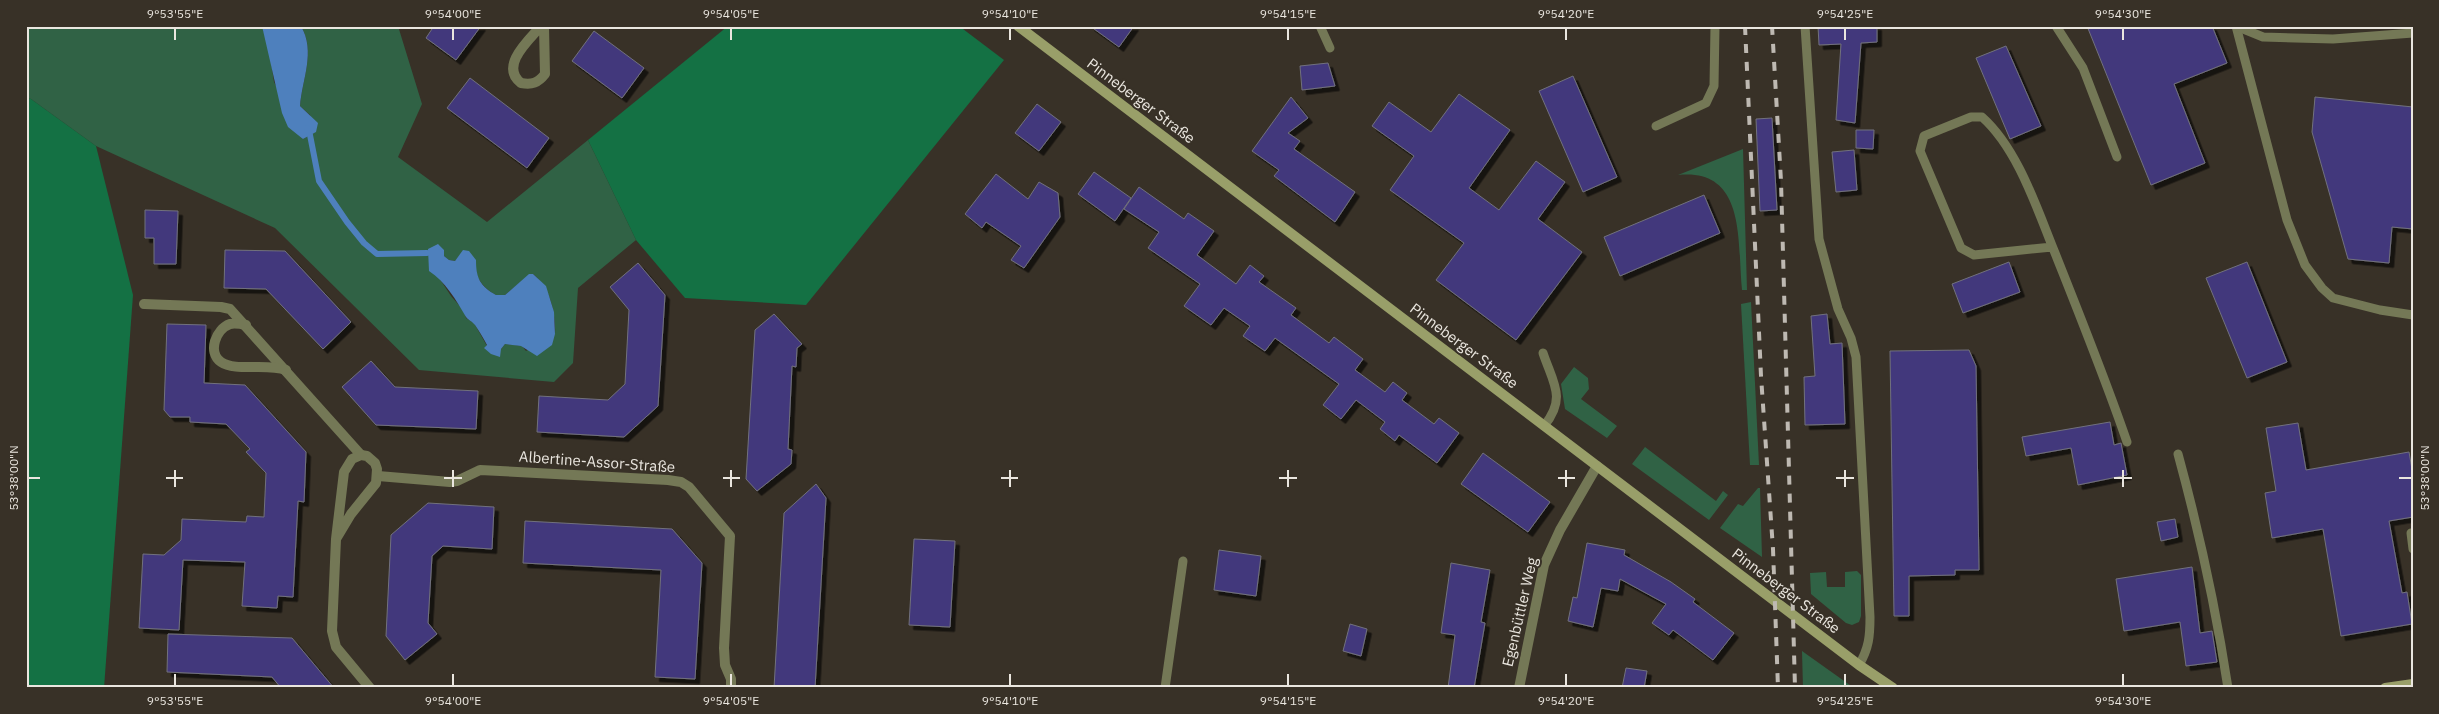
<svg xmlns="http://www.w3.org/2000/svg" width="2439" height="714" font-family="'IBM Plex Sans',sans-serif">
	<defs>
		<filter id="shadow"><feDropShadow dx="4.5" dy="4.5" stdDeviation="0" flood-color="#0009"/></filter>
	</defs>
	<rect width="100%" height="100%" fill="#383127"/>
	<!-- green -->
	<g fill="#306245" fill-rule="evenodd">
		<path d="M 26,26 L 262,26 L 269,48 L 274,82 L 303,139 L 315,132 L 310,115 L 300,106 C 302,79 316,52 301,26 L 398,26 L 422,104 L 398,157 L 487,222 L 588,140 L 636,240 L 578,288 L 573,363 L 554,382 L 419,370 L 275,228 L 96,146 L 31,99 L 26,98 ZM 461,254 L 476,267 C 475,279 486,290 496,295 L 505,295 L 529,275 L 533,274 C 550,287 556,313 555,334 L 526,351 L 522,346 L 505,344 L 501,349 L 487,346 L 474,323 L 466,318 L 464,311 L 451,296 L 438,276 L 444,256 L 449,260 L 455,261 Z"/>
		<path d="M 1743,149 L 1747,290 L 1742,290 C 1737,242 1747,168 1678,175 Z"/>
		<polygon points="1751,302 1759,465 1750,465 1741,304"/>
		<polygon points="1574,367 1588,378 1589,389 1581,399 1617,426 1607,438 1565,409 1561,384"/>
		<polygon points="1645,447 1716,501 1723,491 1728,495 1709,520 1632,464"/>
		<polygon points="1758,488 1760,488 1762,557 1720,528 1738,504 1743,506"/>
		<polygon points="1857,571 1861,575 1861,616 1859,622 1852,625 1846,623 1811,594 1810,573 1826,572 1827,587 1845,587 1845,572"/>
		<polygon points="1802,651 1854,688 1803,688"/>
	</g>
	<!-- forest -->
	<g fill="#147144">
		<polygon points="728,26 959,26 1004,60 806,305 685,298 636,240 588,140"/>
		<polygon points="26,98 31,99 96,146 133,295 104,688 26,688"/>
	</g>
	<!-- water -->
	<g fill="#4e80bd">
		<path d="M 262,26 L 301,26 C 316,52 302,79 300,106 L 318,123 L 316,132 L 303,139 L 288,127 L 282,113 Z"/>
		<path d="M 438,244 L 444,250 L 444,256 L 449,260 L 455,261 L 463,250 L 469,251 L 476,260 C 476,278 480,286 496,295 L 505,295 L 529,274 L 533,274 L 546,286 L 554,312 L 555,334 L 552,345 L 537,356 L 521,346 L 505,344 L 501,349 L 500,357 L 491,354 L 484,348 L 487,345 C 484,339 479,331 475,325 C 472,321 468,320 466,317 C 456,300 445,281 429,271 L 428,249 Z"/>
	</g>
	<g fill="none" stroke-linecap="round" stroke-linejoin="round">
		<!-- stream -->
		<polyline stroke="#4e80bd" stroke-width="6" points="307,128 310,135 319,181 347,222 364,243 377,254 427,253"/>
	</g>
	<!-- building -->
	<g fill="#43387b" stroke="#71717d" filter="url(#shadow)">
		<polygon points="434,26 481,26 456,60 426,38"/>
		<polygon points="1090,26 1134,26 1119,47"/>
		<polygon points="1818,26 1877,26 1877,42 1861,43 1855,123 1836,120 1841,44 1819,45"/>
		<polygon points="2087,26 2212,26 2227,63 2174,84 2205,163 2151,185"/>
		<polygon points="594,31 644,68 622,98 572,61"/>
		<polygon points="2006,46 2041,126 2010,139 1976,58"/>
		<polygon points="1328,63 1335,86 1302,90 1300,66"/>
		<polygon points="1573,76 1617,177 1583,192 1539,91"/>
		<polygon points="470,78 549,138 527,168 447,108"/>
		<polygon points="1459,94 1510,130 1469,188 1499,210 1536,161 1565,182 1538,219 1582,252 1516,340 1436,280 1464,243 1390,190 1414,156 1372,126 1389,102 1431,132"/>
		<polygon points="1291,97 1308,118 1288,133 1300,141 1294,149 1355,192 1335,222 1274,176 1279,170 1252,151"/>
		<polygon points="2315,97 2413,107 2413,229 2392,227 2389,263 2348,259 2312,132"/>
		<polygon points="1037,104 1061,122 1039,151 1015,133"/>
		<polygon points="1772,118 1777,210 1760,211 1756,119"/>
		<polygon points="1856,130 1874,130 1873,149 1856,148"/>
		<polygon points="1854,150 1857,190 1836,192 1832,152"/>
		<polygon points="1094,172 1131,198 1115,221 1078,194"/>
		<polygon points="996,174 1028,199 1039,182 1058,193 1060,217 1024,268 1011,260 1021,246 986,222 982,228 965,214"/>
		<polygon points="1139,187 1184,219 1188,213 1214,231 1197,255 1236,284 1250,265 1264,276 1259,282 1296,308 1291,315 1329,343 1334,337 1363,359 1355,370 1385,392 1393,382 1407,393 1402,400 1434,424 1439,418 1459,433 1437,463 1399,435 1395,441 1380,429 1385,422 1356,400 1341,419 1323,405 1339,384 1275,338 1265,351 1243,336 1250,326 1224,308 1211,325 1184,306 1200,284 1148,248 1159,232 1124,209"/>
		<polygon points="1704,195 1720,233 1620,276 1604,237"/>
		<polygon points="145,210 178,211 176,264 154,264 154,238 145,238"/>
		<polygon points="225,250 285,251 351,322 323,349 266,289 224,288"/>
		<polygon points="2009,262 2020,292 1963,313 1952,284"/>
		<polygon points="2247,262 2287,362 2247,378 2206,278"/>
		<polygon points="638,263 665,295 658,406 624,437 537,432 539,396 608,400 625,384 629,310 610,287"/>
		<polygon points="774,314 802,344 797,348 796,367 792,366 788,449 792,450 791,464 757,491 746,479 755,330"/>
		<polygon points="1827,314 1830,344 1842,343 1845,424 1805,425 1804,377 1815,376 1811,316"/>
		<polygon points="167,324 206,325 204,383 245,385 306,452 304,502 298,501 293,597 278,596 277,608 242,606 245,562 183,560 179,630 139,628 143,554 164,555 181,540 182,519 246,522 247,516 264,517 266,473 246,452 250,449 226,424 190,422 190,417 170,417 164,410"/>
		<polygon points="1969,350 1976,366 1979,570 1955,570 1955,575 1909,576 1909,616 1894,616 1890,351"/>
		<polygon points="371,361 395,387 478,391 476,429 376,425 342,387"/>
		<polygon points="2110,422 2114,445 2121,443 2127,475 2078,485 2071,448 2026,456 2022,437"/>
		<polygon points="2298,423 2306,470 2409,452 2413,475 2413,517 2389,521 2402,593 2407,592 2412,624 2341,636 2323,529 2272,538 2265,493 2276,491 2266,428"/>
		<polygon points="1483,453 1550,502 1528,532 1461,484"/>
		<polygon points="816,484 826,498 815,688 774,688 784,513"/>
		<polygon points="428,503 494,507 492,549 443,546 432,556 428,623 437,634 405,660 386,636 391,535"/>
		<polygon points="2175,519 2178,537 2161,541 2157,522"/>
		<polygon points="525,521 672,529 702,563 695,679 655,677 661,570 523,563"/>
		<polygon points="914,539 955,541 950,627 909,625"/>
		<polygon points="1587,543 1625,550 1624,555 1671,582 1695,599 1693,602 1734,633 1713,660 1673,630 1669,635 1652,623 1666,604 1620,579 1618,591 1601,588 1593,627 1568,621 1573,597 1577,598"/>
		<polygon points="1219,550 1261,556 1256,596 1214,590"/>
		<polygon points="1451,563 1490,570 1481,622 1485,623 1474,688 1448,688 1455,635 1441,633"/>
		<polygon points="2192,567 2200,633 2212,631 2217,662 2186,666 2180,622 2124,631 2116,579"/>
		<polygon points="1350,624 1367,629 1361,656 1343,651"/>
		<polygon points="168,634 292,638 334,688 281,688 272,677 167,672"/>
		<polygon points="1626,668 1647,671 1644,688 1622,688"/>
	</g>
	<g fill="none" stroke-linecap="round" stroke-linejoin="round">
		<!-- lane -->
		<g stroke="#747856" stroke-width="9">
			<polyline points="1320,26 1330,48"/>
			<path d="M 1805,26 L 1819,239 L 1838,309 L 1851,338 L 1856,357 L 1870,617 C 1870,636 1869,648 1859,665"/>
			<polyline points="2056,26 2083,68 2117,157"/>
			<polyline points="2236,26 2287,220 2305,265 2322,288 2333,298 2380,310 2413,315"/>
			<polyline points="2236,26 2263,37 2333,39 2413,33"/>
			<polyline points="1656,126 1706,103 1714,86 1715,26"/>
			<path d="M 2052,247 L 1974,255 L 1961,248 L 1920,151 L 1924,136 L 1971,117 L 1982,117 C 2018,149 2037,209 2055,253 C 2080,316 2105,378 2127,442"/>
			<path d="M 1543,353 C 1553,383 1567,398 1544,426"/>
			<path d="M 2178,454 C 2199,531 2216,609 2228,688"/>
			<polyline points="2411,533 2413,549"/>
			<polyline points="1165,688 1183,561"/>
		</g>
		<!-- street -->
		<g stroke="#747856" stroke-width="10">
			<path d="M 541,26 C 529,40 499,66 521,83 C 532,85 538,83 545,74 L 544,26"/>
			<polyline points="144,304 221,307 230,309 361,455"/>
			<path d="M 246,325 C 241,324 235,323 230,324 C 216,329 207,352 221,362 C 235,372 267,363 286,370"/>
			<polyline points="378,476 450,482 457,481 480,470 668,480 681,482 689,487 730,536 724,648 725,665 731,679 731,688"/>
			<polyline points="336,539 351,514 376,483 377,469 375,463 367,456 361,455 352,459 344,472 336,539 332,631 336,647 370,688"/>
			<polyline points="1519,688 1544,565 1560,530 1597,466"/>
		</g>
		<!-- secondary -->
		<g stroke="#999f69" stroke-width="10">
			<polyline points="1018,26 1859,665 1893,688"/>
			<polyline points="2385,688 2413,684"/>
		</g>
		<!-- rail -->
		<g stroke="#beb9b2" stroke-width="4" stroke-dasharray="9 9" stroke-linecap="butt">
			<polyline points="1745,26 1761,376 1773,549 1778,688"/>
			<polyline points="1772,26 1781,181 1795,688"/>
		</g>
	</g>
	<!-- ticks -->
	<path fill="none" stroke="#eae6df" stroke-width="2" d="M 175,28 L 175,40M 453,28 L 453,40M 731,28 L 731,40M 1010,28 L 1010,40M 1288,28 L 1288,40M 1566,28 L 1566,40M 1845,28 L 1845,40M 2123,28 L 2123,40M 175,470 L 175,487M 453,470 L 453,487M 731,470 L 731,487M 1010,470 L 1010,487M 1288,470 L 1288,487M 1566,470 L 1566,487M 1845,470 L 1845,487M 2123,470 L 2123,487M 28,478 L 40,478M 166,478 L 183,478M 444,478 L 462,478M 723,478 L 740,478M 1001,478 L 1018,478M 1279,478 L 1297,478M 1558,478 L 1575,478M 1836,478 L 1854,478M 2114,478 L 2132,478M 2399,478 L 2412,478M 175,674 L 175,686M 453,674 L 453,686M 731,674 L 731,686M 1010,674 L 1010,686M 1288,674 L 1288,686M 1566,674 L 1566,686M 1845,674 L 1845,686M 2123,674 L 2123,686"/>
	<g text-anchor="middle" stroke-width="4" stroke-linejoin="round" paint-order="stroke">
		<!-- street labels -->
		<g font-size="15" fill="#eae6df" stroke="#383127">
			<text transform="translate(1141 101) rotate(37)" y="5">Pinneberger Straße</text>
			<text transform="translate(1464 346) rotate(37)" y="5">Pinneberger Straße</text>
			<text transform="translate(597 462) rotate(4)" y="5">Albertine-Assor-Straße</text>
			<text transform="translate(1786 591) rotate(37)" y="5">Pinneberger Straße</text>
			<text transform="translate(1520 612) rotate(-77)" y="5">Egenbüttler Weg</text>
		</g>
	</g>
	<!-- border -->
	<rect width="2439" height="714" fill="none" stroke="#383127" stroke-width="55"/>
	<rect x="28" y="28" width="2384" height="658" fill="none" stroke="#eae6df" stroke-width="2"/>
	<g font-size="12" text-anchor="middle" fill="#eae6df">
		<text x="175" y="18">9°53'55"E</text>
		<text x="453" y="18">9°54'00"E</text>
		<text x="731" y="18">9°54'05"E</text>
		<text x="1010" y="18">9°54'10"E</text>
		<text x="1288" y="18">9°54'15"E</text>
		<text x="1566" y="18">9°54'20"E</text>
		<text x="1845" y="18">9°54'25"E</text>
		<text x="2123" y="18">9°54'30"E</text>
		<text transform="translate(14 478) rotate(-90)" y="4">53°38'00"N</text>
		<text transform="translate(2425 478) rotate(-90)" y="4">53°38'00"N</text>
		<text x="175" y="705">9°53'55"E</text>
		<text x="453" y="705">9°54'00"E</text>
		<text x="731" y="705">9°54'05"E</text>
		<text x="1010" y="705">9°54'10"E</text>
		<text x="1288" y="705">9°54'15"E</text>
		<text x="1566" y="705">9°54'20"E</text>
		<text x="1845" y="705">9°54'25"E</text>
		<text x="2123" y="705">9°54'30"E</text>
	</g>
</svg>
